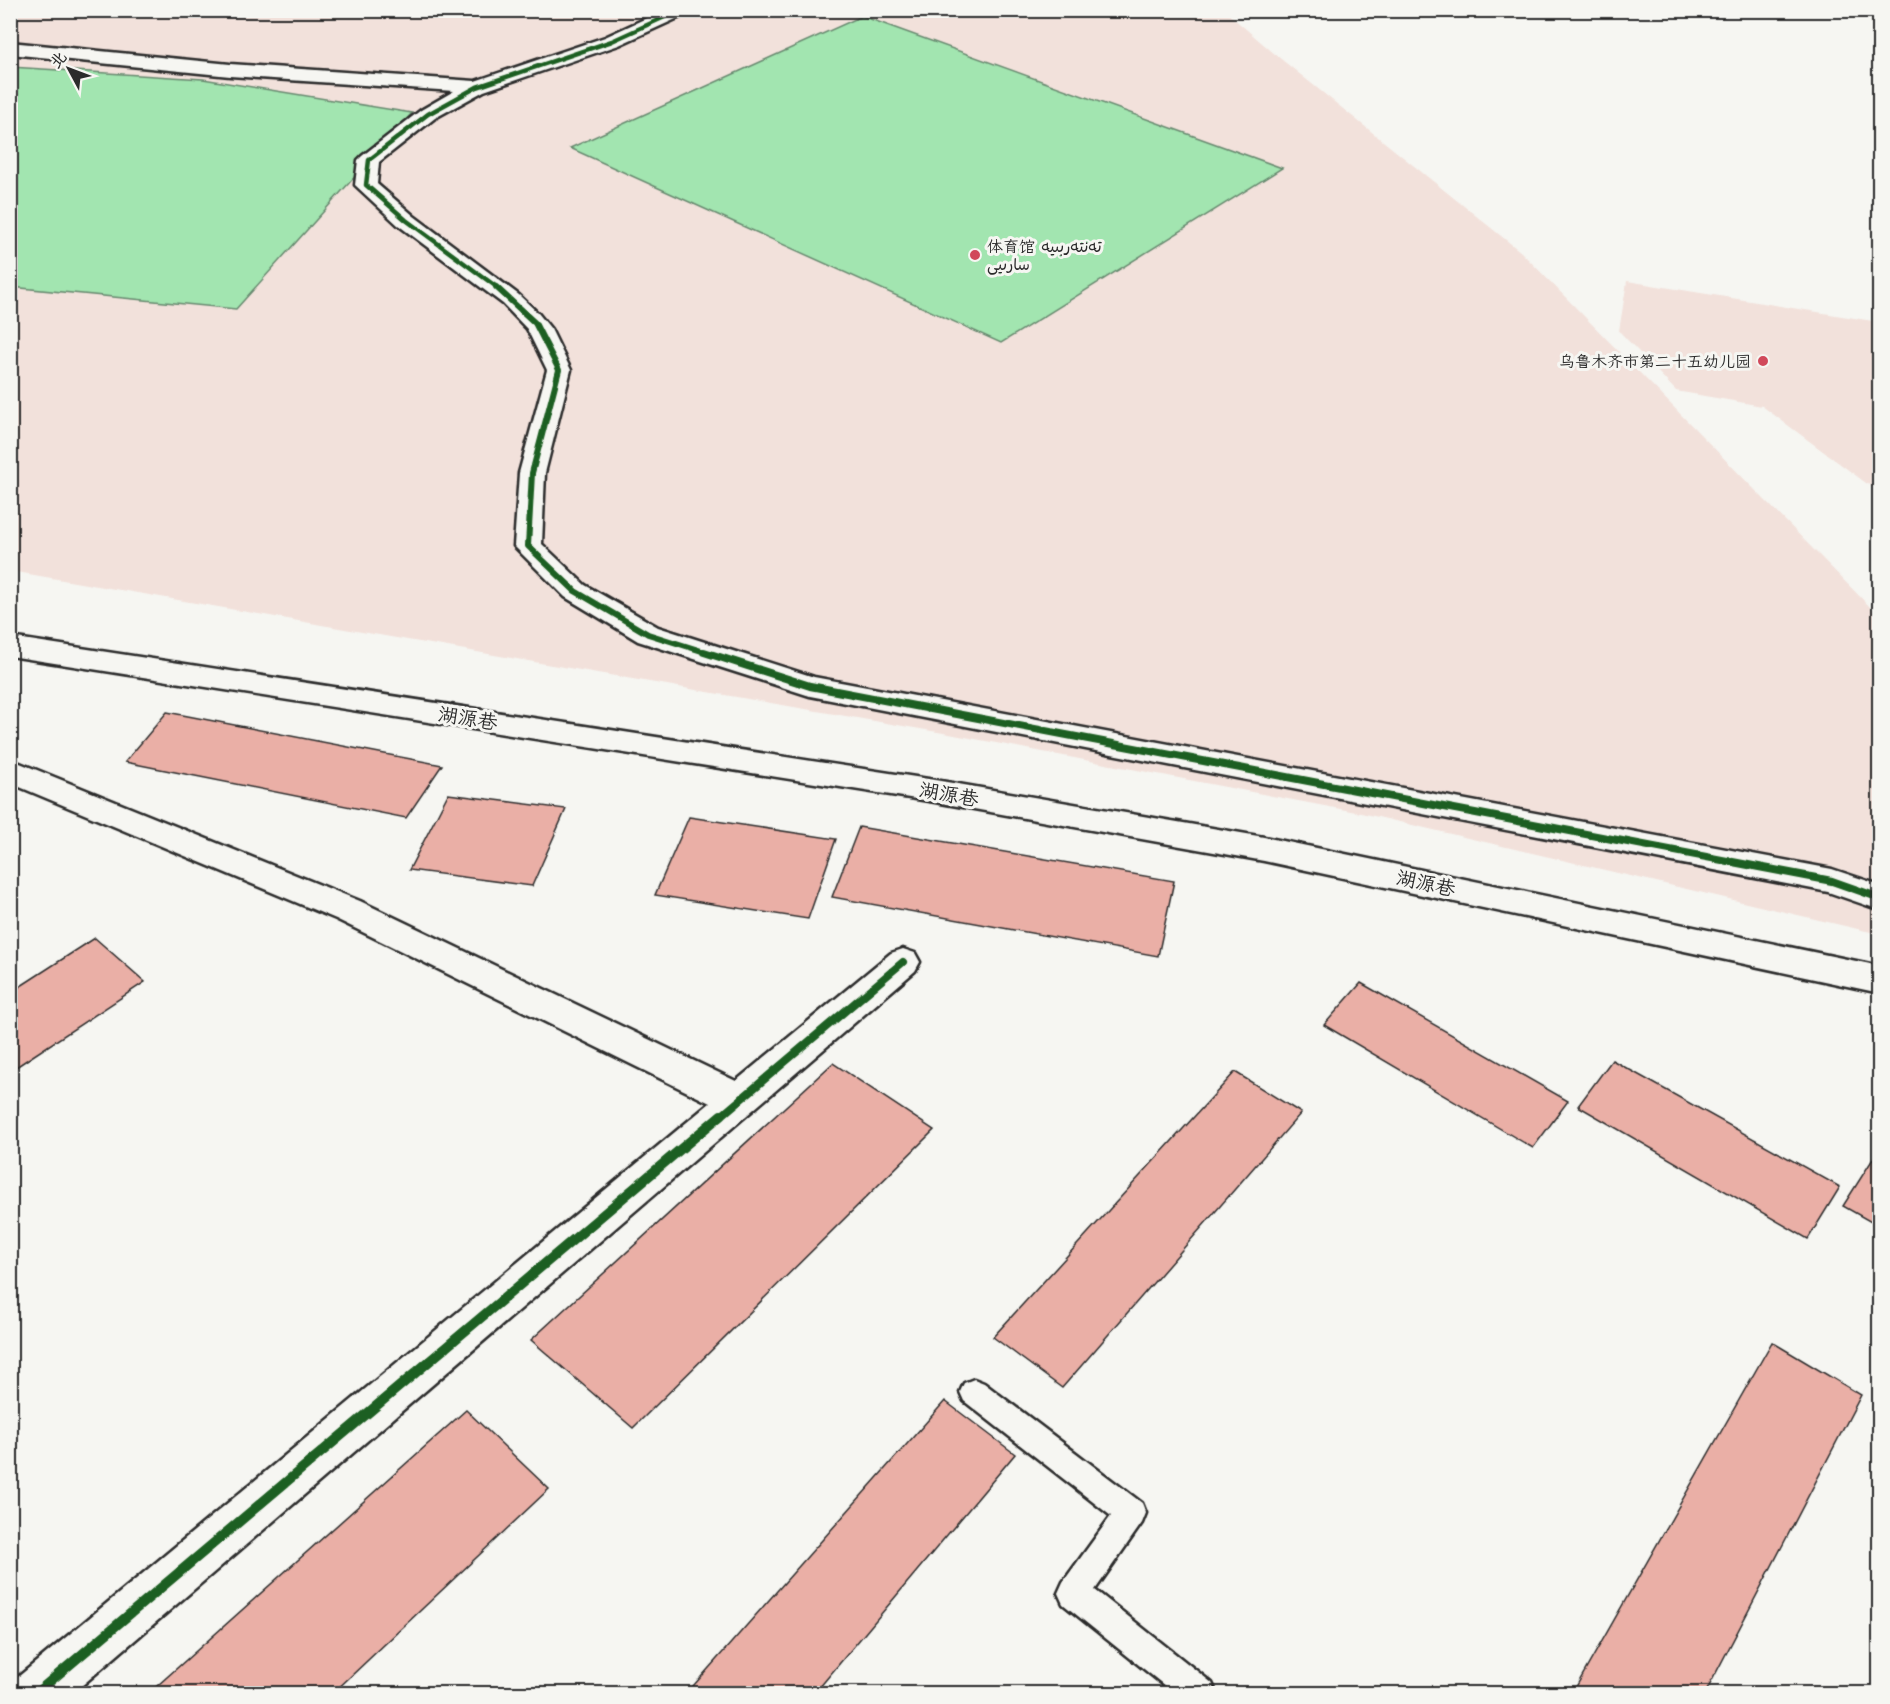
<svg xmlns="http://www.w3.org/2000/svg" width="1890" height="1704" font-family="Kalam,'Playpen Sans Arabic','LXGW WenKai TC',sans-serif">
	<rect width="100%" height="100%" fill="#f6f6f2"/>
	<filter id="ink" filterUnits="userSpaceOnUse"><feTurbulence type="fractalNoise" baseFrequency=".0167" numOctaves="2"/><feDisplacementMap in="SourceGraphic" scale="12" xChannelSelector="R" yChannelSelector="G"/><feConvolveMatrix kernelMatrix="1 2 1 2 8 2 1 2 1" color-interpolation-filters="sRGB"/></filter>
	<g filter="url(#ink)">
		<!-- built -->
		<g fill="#f2e1db">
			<polygon points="10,11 1225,11 1276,55 1521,252 1879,616 1879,934 1361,813 949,734 11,571"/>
			<polygon points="1627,281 1879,322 1879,490 1866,483 1762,406 1676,391 1619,331"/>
		</g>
		<!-- green -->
		<g fill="#a2e5b0" stroke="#66886e" stroke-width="1.5">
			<polygon points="862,16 1282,168 1001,343 570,148"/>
			<polygon points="10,67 203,79 412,113 236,309 11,287"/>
		</g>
		<!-- building -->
		<g fill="#eaafa6" stroke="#2b2b2b" stroke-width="1.5">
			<polygon points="167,712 442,765 406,818 125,762"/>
			<polygon points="448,794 566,809 532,886 409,870"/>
			<polygon points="689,817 836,839 808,919 655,895"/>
			<polygon points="859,827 1174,881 1158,956 832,897"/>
			<polygon points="95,938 145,982 10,1071 10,993"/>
			<polygon points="1361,983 1568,1101 1533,1148 1324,1025"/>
			<polygon points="1612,1060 1840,1187 1808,1239 1578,1106"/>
			<polygon points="833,1063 934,1130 633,1428 531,1340"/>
			<polygon points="1235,1072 1301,1113 1062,1388 993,1337"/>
			<polygon points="1876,1154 1880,1156 1880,1227 1843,1206"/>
			<polygon points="1772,1342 1861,1395 1705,1694 1572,1694"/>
			<polygon points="945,1401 1015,1454 814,1694 686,1694"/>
			<polygon points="466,1410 549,1489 332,1694 148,1694"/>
		</g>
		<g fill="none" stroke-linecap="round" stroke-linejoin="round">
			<defs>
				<polygon id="service" points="974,1379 984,1383 1142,1503 1146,1513 1142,1523 1095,1590 1212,1683 1217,1694 1175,1694 1063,1604 1058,1593 1063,1582 1111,1516 964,1401 960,1392 964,1383"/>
				<g id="minor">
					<polygon points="664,10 689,10 687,14 619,45 484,91 435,118 379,162 377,184 414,216 519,295 538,313 551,329 571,370 545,473 542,544 585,585 658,627 814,677 1832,869 1880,885 1880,910 1828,892 810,696 638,641 565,597 514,546 519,473 547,370 527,329 503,304 398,225 355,185 358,160 362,156 421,110 454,91 230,76 10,54 10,42 230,64 475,81 605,37"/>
					<polygon points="10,637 935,780 1264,837 1880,966 1880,993 1264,861 935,802 10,656"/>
					<polygon points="10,759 360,901 736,1081 891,953 903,949 915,953 920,962 915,971 72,1694 11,1694 18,1677 710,1103 336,919 10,783"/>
				</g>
			</defs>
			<!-- service casing -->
			<use href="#service" stroke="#2b2b2b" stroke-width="5"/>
			<!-- minor casing -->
			<use href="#minor" stroke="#2b2b2b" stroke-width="5"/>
			<!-- service -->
			<use href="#service" fill="#f6f6f2" fill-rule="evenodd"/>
			<!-- minor -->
			<use href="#minor" fill="#f6f6f2" fill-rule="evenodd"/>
			<defs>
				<polyline id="cycleway-far3" points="498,288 406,220 366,185 369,160 428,114 477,87 612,41 680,10"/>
				<polyline id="cycleway-far2" points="496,287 535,323 559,370 532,473 528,546 575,591 648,634 708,653"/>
				<g id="cycleway-far1">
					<polyline points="704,652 810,686 1832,881 1880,898"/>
					<polyline points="720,1117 903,962"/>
				</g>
				<polyline id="cycleway" points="35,1694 721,1115"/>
			</defs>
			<!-- cycleway-far3 casing -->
			<use href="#cycleway-far3" stroke="#f6f6f2" stroke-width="7"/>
			<!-- cycleway-far2 casing -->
			<use href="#cycleway-far2" stroke="#f6f6f2" stroke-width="9"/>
			<!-- cycleway-far1 casing -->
			<use href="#cycleway-far1" stroke="#f6f6f2" stroke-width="11"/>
			<!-- cycleway casing -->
			<use href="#cycleway" stroke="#f6f6f2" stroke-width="14"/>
			<!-- cycleway-far3 -->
			<use href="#cycleway-far3" stroke="#1b5e20" stroke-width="4.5"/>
			<!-- cycleway-far2 -->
			<use href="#cycleway-far2" stroke="#1b5e20" stroke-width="6"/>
			<!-- cycleway-far1 -->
			<use href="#cycleway-far1" stroke="#1b5e20" stroke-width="8"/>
			<!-- cycleway -->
			<use href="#cycleway" stroke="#1b5e20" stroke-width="10"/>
		</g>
	</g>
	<!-- markers -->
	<g fill="#d1495b" stroke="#f6f6f2" stroke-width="2">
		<circle cx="975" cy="255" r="6"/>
		<circle cx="1763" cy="361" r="6"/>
	</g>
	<g text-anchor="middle" stroke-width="6" stroke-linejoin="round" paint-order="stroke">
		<!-- far-poi labels -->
		<g font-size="16" fill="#2b2b2b" stroke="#f6f6f2" text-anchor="start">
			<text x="987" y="252">体育馆 تەنتەربىيە<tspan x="987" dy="18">سارىيى</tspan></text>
			<text x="1751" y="367" text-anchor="end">乌鲁木齐市第二十五幼儿园</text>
		</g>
		<!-- street labels -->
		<g font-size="20" fill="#2b2b2b" stroke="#f6f6f2">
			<text transform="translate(468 718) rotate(9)" y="7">湖源巷</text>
			<text transform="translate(949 794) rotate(10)" y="7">湖源巷</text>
			<text transform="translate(1426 883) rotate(12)" y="7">湖源巷</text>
		</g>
	</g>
	<!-- margin -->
	<rect width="1890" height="1704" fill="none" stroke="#f6f6f2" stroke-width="36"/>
	<rect x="18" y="18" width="1854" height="1668" fill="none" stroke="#2b2b2b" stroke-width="2" filter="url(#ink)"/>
	<!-- north arrow -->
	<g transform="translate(69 69) rotate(311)" stroke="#f6f6f2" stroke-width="4.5" paint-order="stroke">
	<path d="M0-4.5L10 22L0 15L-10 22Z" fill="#2b2b2b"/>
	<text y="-9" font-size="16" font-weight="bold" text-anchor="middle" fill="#2b2b2b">北</text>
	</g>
</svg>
